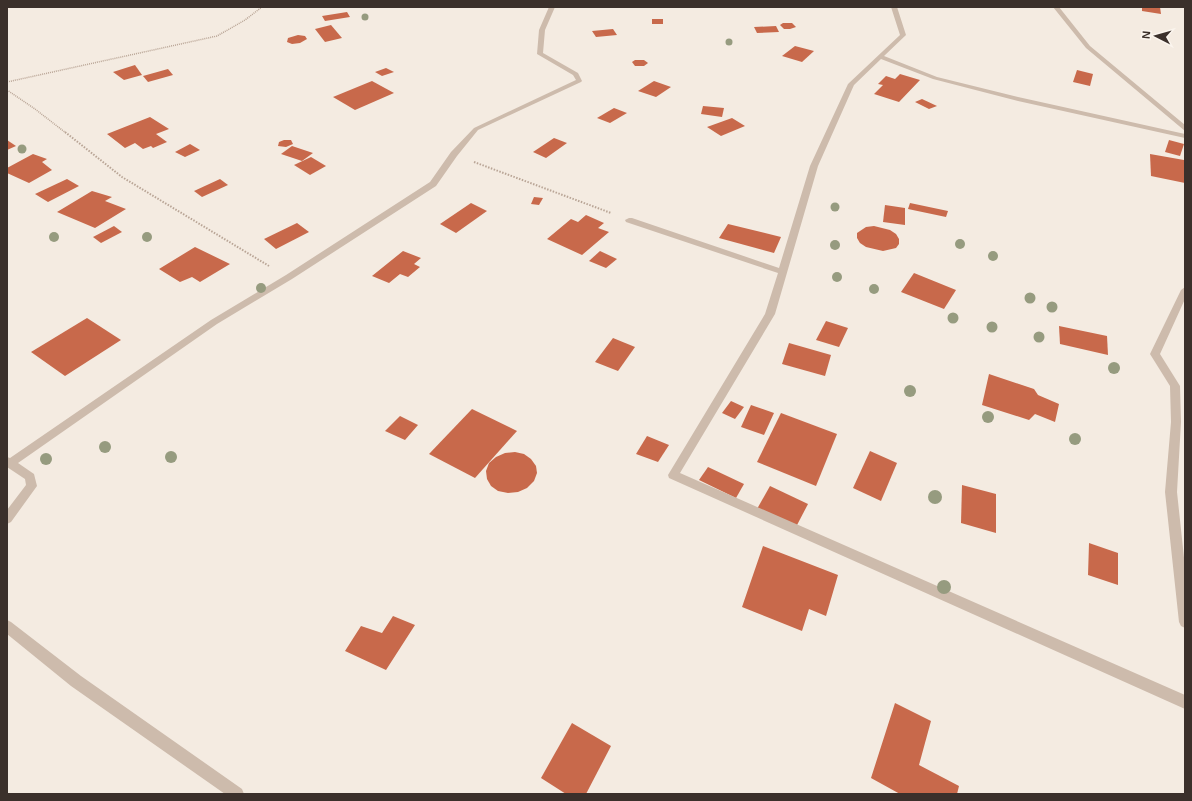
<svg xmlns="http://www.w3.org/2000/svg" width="1192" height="801" font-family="Arial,sans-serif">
	<rect width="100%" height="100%" fill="#f4ebe1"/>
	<!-- building -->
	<g fill="#c8694b">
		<polygon points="1142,7 1160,7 1161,14 1142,11"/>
		<polygon points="347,12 350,17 325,21 322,16"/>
		<rect x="652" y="19" width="11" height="5"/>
		<polygon points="783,23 792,23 796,27 790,29 784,29 780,25"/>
		<polygon points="331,25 342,38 325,42 315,29"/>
		<polygon points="776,26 779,32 757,33 754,27"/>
		<polygon points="613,29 617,35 596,37 592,31"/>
		<polygon points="298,35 305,36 307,39 300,43 292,44 287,42 288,38"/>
		<polygon points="795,46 814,51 802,62 782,56"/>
		<polygon points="635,60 644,60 648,63 644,66 635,66 632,62"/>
		<polygon points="135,65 142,75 124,80 113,72"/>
		<polygon points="386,68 394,72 382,76 375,72"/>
		<polygon points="168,69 173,75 148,82 143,76"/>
		<polygon points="1077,70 1093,74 1090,86 1073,82"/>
		<polygon points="900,74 920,80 899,102 874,94 883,85 878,84 886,76 895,79"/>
		<polygon points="372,81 394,93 355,110 333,97"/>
		<polygon points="654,81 671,87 656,97 638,91"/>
		<polygon points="922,99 937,106 929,109 915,102"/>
		<polygon points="703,106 724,108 722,117 701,114"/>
		<polygon points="614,108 627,113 610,123 597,118"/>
		<polygon points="150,117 169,129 156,134 167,142 153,148 151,146 143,149 135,143 125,148 107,134"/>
		<polygon points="732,118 745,126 721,136 707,127"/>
		<polygon points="554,138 567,143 546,158 533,152"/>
		<polygon points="7,140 16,146 7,150"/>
		<polygon points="284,140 291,140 293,144 286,147 278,146 279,142"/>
		<polygon points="1169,140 1184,144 1180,156 1165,152"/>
		<polygon points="190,144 200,150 185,157 175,152"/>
		<polygon points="292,146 313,153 302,161 281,154"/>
		<polygon points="33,154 47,159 42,162 52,170 29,183 7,173 7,168"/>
		<polygon points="1150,154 1184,160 1185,183 1151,176"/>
		<polygon points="311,157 326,166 310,175 294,165"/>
		<polygon points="67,179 79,186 48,202 35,194"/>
		<polygon points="220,179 228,185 202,197 194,191"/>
		<polygon points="92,191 112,197 105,201 126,209 95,228 57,212"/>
		<polygon points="534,197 543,198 539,205 531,204"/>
		<polygon points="471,203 487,211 456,233 440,224"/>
		<polygon points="910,203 948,211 946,217 908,209"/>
		<polygon points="885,205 905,208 905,225 883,222"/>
		<polygon points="586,215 604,223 598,228 609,232 582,255 547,239 571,219 578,222"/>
		<polygon points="297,223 309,232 276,249 264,239"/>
		<polygon points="728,224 781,237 774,253 719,238"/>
		<polygon points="114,226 122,232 101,243 93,237"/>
		<polygon points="874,226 890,230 896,234 899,239 899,244 896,248 883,251 866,247 860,243 857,238 857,233 866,227"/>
		<polygon points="195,247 230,264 200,282 192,277 180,282 159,269"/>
		<polygon points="403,251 421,258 414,264 420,267 408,277 400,274 389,283 372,276"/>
		<polygon points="600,251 617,259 606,268 589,261"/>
		<polygon points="914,273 956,290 944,309 901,292"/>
		<polygon points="87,318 121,340 65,376 31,352"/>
		<polygon points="826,321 848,328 839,347 816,340"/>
		<polygon points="1059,326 1107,336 1108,355 1060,344"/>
		<polygon points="613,338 635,347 618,371 595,362"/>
		<polygon points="789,343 831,355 825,376 782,364"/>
		<polygon points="989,374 1034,389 1038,395 1059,404 1055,422 1035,414 1029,420 982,405"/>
		<polygon points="731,401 744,407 735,419 722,413"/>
		<polygon points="751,405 774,413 764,435 741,427"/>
		<polygon points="472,409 517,431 475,478 429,454"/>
		<polygon points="781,413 837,434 816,486 757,462"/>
		<polygon points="400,416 418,425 405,440 385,431"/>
		<polygon points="647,436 669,445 658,462 636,454"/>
		<polygon points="870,451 897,463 881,501 853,488"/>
		<polygon points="515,452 524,454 531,459 536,466 537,473 534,481 527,488 518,492 508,493 498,491 491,486 487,479 486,471 489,463 496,457 505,453"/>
		<polygon points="708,467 744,484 736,498 699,480"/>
		<polygon points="962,485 996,494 996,533 961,523"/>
		<polygon points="770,486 808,504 796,527 757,509"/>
		<polygon points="1089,543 1118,553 1118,585 1088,575"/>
		<polygon points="763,546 838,575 826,616 809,609 802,631 742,607"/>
		<polygon points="393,616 415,625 386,670 345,651 361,626 382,633"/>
		<polygon points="895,703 931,721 919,765 959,786 957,794 900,794 871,778"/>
		<polygon points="572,723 611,746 586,794 566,794 541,778"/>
	</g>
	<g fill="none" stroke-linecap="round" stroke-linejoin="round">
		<!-- path-far1 -->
		<g stroke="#b9a596" stroke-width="1.5" stroke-dasharray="1 1" stroke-linecap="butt">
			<polyline points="7,82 217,36 245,20 262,7"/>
			<polyline points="7,90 35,109 66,133"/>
		</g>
		<!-- path -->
		<g stroke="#b9a596" stroke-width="2" stroke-dasharray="1.5 1.5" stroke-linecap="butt">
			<polyline points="65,132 122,177 269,266"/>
			<polyline points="474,162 611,213"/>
		</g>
		<!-- minor -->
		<g fill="#cdbbac" fill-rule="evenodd">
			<polygon points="549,7 555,7 545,30 543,53 578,73 582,81 581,82 478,130 457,156 436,186 292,279 217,324 18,463 34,474 37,486 11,522 7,524 7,510 26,485 25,479 7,467 7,457 10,458 211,320 286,275 430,182 451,152 474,128 576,80 573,75 537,54 539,30"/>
			<polygon points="891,7 897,7 906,35 884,56 937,77 1018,97 1185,134 1185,138 1018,101 933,79 881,59 854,85 818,166 775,314 680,473 1185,695 1185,709 669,478 668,475 765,314 778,273 626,222 625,220 629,218 632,218 779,268 810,166 848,84 900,35"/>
			<polygon points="1053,7 1059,7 1090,46 1185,125 1185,131 1086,48"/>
			<polygon points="1185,287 1185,299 1160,354 1180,386 1181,422 1177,492 1185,567 1185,628 1181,626 1179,622 1165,492 1171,422 1170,386 1150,354 1181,290"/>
			<polygon points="7,620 11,622 81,676 242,789 244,794 225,794 71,686 7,634"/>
		</g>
	</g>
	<!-- trees -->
	<g fill="#969b7f">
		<circle cx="365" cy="17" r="3.5"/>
		<circle cx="729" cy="42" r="3.5"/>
		<circle cx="22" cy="149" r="4.5"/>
		<circle cx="835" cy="207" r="4.5"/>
		<circle cx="54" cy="237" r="5"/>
		<circle cx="147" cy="237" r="5"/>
		<circle cx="960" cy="244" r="5"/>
		<circle cx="835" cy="245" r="5"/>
		<circle cx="993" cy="256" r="5"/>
		<circle cx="837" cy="277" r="5"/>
		<circle cx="261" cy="288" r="5"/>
		<circle cx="874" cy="289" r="5"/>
		<circle cx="1030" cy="298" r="5.5"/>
		<circle cx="1052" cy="307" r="5.5"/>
		<circle cx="953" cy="318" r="5.5"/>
		<circle cx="992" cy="327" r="5.5"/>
		<circle cx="1039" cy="337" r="5.5"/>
		<circle cx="1114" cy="368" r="6"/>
		<circle cx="910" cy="391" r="6"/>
		<circle cx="988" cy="417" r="6"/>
		<circle cx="1075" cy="439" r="6"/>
		<circle cx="105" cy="447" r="6"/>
		<circle cx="171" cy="457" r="6"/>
		<circle cx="46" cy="459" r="6"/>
		<circle cx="935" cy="497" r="7"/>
		<circle cx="944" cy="587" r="7"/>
	</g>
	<!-- border -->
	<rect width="1192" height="801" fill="none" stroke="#3b302b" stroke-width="16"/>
	<!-- north arrow -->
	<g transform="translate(1156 36) rotate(276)" stroke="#fbf5ee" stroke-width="3" paint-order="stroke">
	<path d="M0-3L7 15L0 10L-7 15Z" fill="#3b302b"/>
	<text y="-6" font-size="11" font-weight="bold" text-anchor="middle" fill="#3b302b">N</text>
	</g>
</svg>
